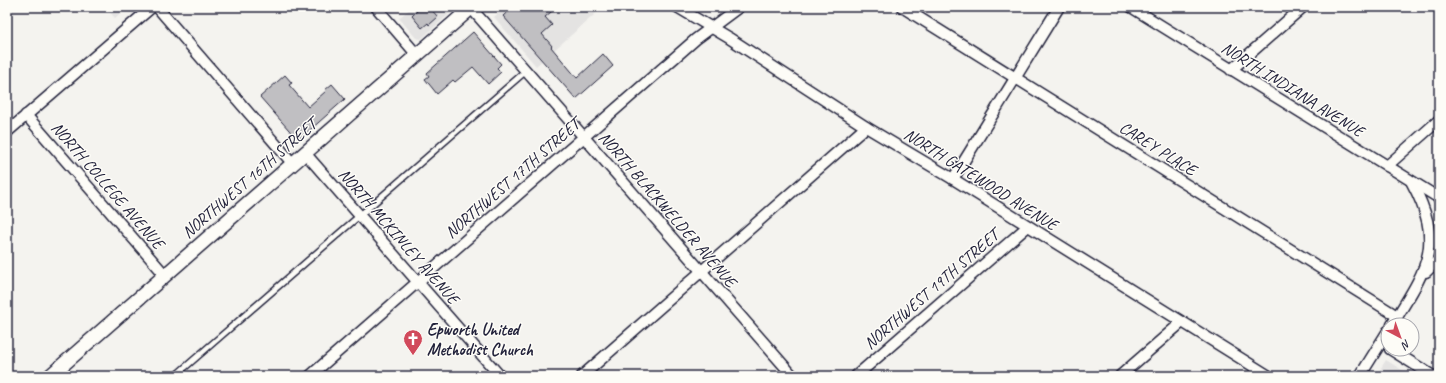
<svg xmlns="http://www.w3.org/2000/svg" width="1446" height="383" font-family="Caveat,sans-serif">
	<rect width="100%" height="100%" fill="#f4f3ef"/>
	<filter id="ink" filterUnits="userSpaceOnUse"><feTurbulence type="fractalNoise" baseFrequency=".025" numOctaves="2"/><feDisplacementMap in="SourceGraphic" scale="8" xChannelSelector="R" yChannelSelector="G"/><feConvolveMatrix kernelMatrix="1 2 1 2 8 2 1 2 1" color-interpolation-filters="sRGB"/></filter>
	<g filter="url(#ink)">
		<!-- built -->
		<g fill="#e4e3e2">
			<polygon points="105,7 127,7 115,18"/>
			<polygon points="412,7 457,7 421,39 416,38 399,18"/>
			<polygon points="505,7 603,7 536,66 494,17"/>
			<polygon points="1386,360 1402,370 1411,376 1376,376"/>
		</g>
		<!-- building -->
		<g fill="#c0bfc2" stroke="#22223b">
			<polygon points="421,7 429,7 438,17 429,25 428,23 422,28 412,16"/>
			<polygon points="513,7 557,7 545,17 552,25 542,34 552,46 551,47 577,78 603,54 613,66 576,99 503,16"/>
			<polygon points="473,32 501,64 497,68 501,72 488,84 473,67 455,82 453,80 437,94 425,79 429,76 427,73"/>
			<polygon points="285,75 292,83 289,85 308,107 326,91 325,90 332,84 345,99 301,138 299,136 296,138 260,97"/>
		</g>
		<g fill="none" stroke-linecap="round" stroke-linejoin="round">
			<defs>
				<polyline id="service" points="175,376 526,71"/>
				<g id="minor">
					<polyline points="157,7 293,164"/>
					<polyline points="376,7 417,55"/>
					<polyline points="677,7 729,38 866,127 953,179 1269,376"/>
					<polyline points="902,7 1397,316"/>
					<polyline points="1131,7 1439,198"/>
					<polyline points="471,8 793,376"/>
					<polyline points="1231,70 1303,7"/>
					<polyline points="26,115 165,275"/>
					<polyline points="7,132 152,7"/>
					<polyline points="305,153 500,376"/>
					<polyline points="1387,166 1439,120"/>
					<polyline points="953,179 1059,7"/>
					<polyline points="1426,272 1439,259"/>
					<path d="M 1392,325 C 1425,271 1446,246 1412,183"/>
					<polyline points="1390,349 1433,376"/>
					<polyline points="310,376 696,39 739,7"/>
					<polyline points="582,376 866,127"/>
					<polyline points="856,376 1028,226"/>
					<polyline points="1120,376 1182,322"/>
					<polyline points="1360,376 1388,331"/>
				</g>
				<polyline id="tertiary" points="50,376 472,7"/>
			</defs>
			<!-- service casing -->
			<use href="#service" stroke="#22223b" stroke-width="8"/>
			<!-- minor casing -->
			<use href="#minor" stroke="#22223b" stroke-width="13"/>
			<!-- tertiary casing -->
			<use href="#tertiary" stroke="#22223b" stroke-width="16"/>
			<!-- service -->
			<use href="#service" stroke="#fdfcf7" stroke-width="5"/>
			<!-- minor -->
			<use href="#minor" stroke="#fdfcf7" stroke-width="10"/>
			<!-- tertiary -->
			<use href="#tertiary" stroke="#fdfcf7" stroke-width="13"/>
		</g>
	</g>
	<!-- icons -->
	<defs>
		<symbol id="church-pin" viewBox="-11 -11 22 30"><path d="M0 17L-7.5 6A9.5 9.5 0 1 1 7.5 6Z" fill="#d1495b" stroke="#fdfcf7"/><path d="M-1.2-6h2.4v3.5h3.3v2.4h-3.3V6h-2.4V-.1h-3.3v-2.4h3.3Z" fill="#fff"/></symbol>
	</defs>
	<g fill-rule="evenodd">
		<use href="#church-pin" x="402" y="328" width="22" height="30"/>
	</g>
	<g text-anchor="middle" stroke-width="3" stroke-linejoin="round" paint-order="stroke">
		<!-- street labels -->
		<g font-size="17" fill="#22223b" stroke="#fdfcf7">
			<text transform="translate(1293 89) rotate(32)" y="6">NORTH INDIANA AVENUE</text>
			<text transform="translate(1158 148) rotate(32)" y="6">CAREY PLACE</text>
			<text transform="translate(249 178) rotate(-41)" y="6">NORTHWEST 16TH STREET</text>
			<text transform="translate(512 178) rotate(-41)" y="6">NORTHWEST 17TH STREET</text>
			<text transform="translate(981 179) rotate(32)" y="6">NORTH GATEWOOD AVENUE</text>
			<text transform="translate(108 185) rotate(49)" y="6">NORTH COLLEGE AVENUE</text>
			<text transform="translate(668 209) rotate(49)" y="6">NORTH BLACKWELDER AVENUE</text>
			<text transform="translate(399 236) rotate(49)" y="6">NORTH MCKINLEY AVENUE</text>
			<text transform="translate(931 289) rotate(-41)" y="6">NORTHWEST 19TH STREET</text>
		</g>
		<!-- poi labels -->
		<g font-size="17" font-weight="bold" fill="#22223b" stroke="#fdfcf7" text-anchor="start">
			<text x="427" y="335">Epworth United<tspan x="427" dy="20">Methodist Church</tspan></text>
		</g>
	</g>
	<!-- margin -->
	<rect width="1446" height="383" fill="none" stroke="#fdfcf7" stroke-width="24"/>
	<rect x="12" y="12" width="1422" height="359" fill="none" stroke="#22223b" stroke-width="1.5" filter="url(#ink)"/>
	<!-- north arrow -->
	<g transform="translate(1400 337) rotate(139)"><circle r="19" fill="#fdfcf7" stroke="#a5a5ac"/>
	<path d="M0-3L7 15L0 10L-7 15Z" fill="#d1495b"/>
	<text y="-6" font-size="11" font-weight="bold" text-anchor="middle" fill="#22223b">N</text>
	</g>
</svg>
